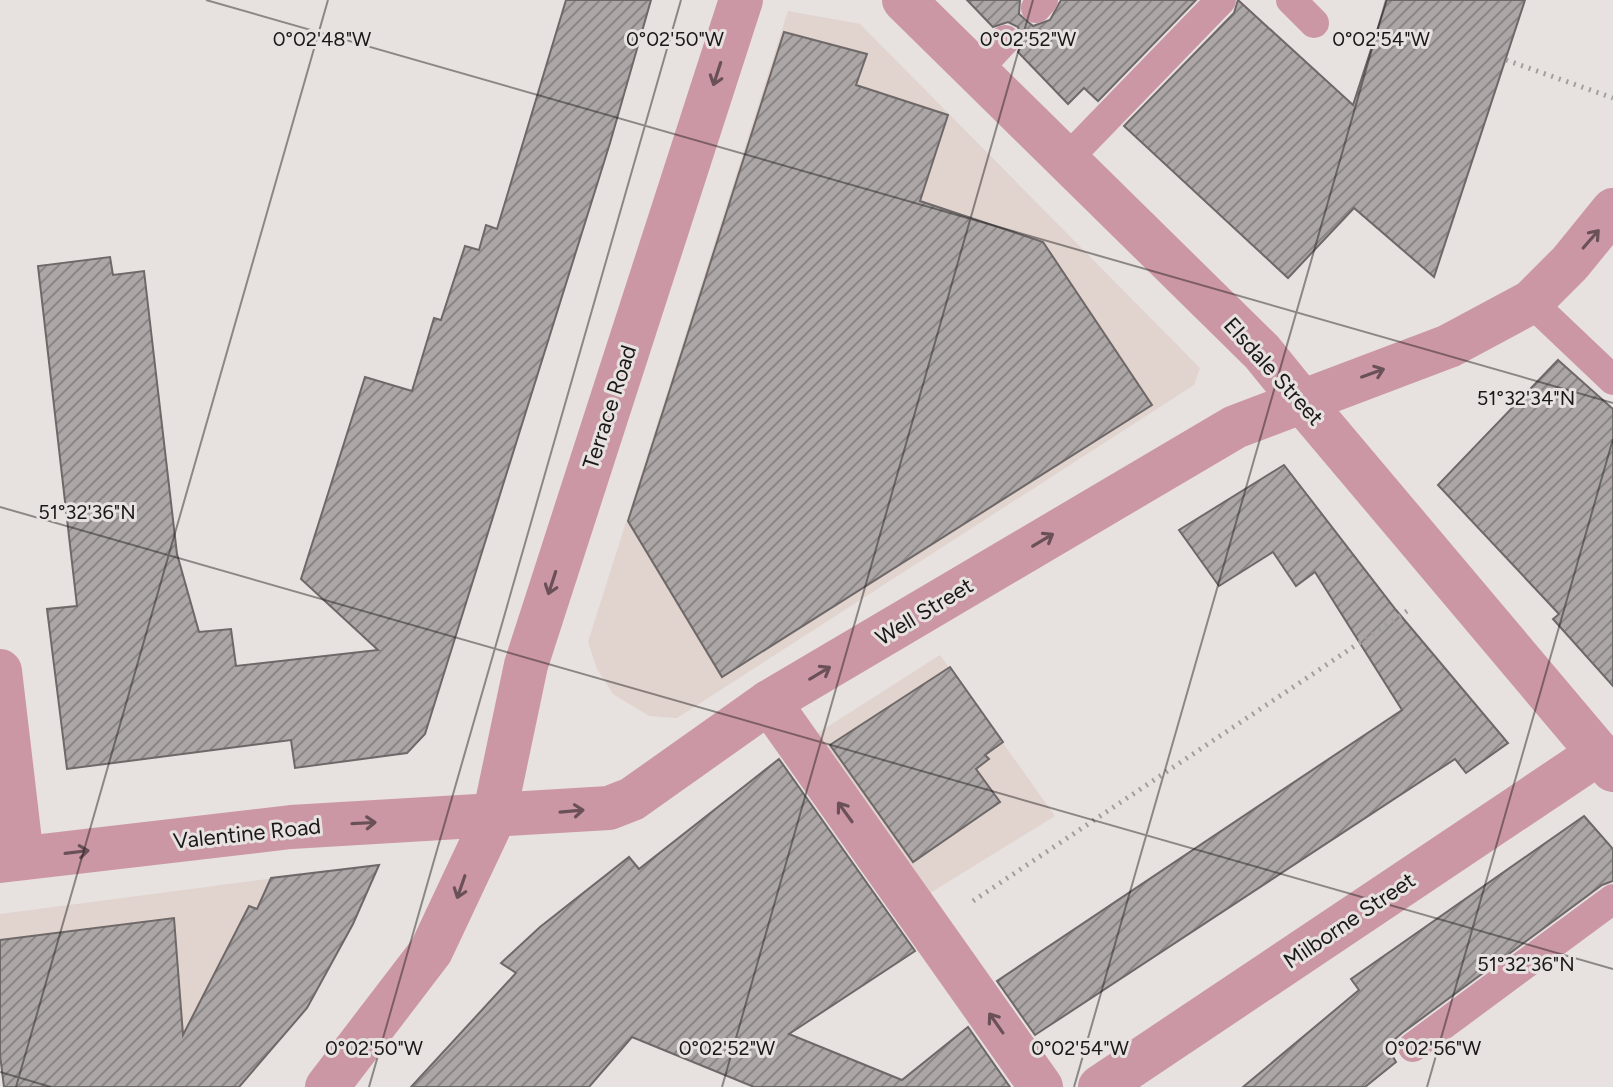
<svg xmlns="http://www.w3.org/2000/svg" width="1613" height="1087" font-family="Figtree,sans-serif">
	<defs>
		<pattern id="building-hatch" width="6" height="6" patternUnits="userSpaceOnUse" patternTransform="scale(2)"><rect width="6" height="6" fill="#aca6a6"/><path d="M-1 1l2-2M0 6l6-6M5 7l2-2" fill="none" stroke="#8b8686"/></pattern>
	</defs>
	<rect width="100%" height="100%" fill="#e7e2df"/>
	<!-- built -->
	<g fill="#e1d3cd">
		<polygon points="788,11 860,24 1200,368 1194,385 677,718 649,716 613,694 597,669 588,642"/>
		<polygon points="940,655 1055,816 927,895 810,738"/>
		<polygon points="359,867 372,881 353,924 313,997 308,996 284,1035 241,1087 4,1087 0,1055 0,914"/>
	</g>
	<!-- building -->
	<g fill="url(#building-hatch)" stroke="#6e6868" stroke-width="2">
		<polygon points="566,0 651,0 610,143 425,734 407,753 295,768 291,740 67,769 47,609 77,606 38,266 110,257 113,275 144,271 177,554 199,632 231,629 236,666 378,650 301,579 365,377 412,391 434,318 441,320 465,246 479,250 486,225 497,229"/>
		<polygon points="967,0 1020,0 1019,14 1033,26 1050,20 1061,0 1196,0 1098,101 1084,88 1068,104 1018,52 1023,43 1018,27 1008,22 993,27"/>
		<polygon points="1238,0 1353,105 1387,0 1525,0 1434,277 1354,208 1288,278 1124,126 1234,13"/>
		<polygon points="784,32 867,54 856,85 948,115 920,201 1043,242 1152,405 722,677 628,521"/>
		<polygon points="1558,360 1613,409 1613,686 1553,619 1559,614 1438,485"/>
		<polygon points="1284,465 1396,610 1508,743 1466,773 1455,759 1035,1035 997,981 1402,710 1315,572 1296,586 1273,552 1219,586 1179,530"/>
		<polygon points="950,667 1003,742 985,755 989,759 976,769 1000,802 913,862 830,745"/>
		<polygon points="779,759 915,951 789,1034 902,1080 968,1027 1010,1087 754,1087 632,1037 589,1087 411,1087 516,973 501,963 540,927 629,857 639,869"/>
		<polygon points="1584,816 1613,849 1613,881 1602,885 1402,1033 1387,1046 1396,1062 1365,1087 1243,1087 1359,990 1351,979"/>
		<polygon points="379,865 353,924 307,1008 239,1087 4,1087 0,1055 0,940 174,918 183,1035 249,906 257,909 271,878"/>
	</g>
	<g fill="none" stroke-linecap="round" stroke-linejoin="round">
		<!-- path -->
		<g stroke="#a29e9c" stroke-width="5" stroke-dasharray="2 6" stroke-linecap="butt">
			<polyline points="1506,60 1613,98"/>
			<polyline points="973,901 1410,609"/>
		</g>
		<!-- service -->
		<g stroke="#cc97a4" stroke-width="30">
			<polyline points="1291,0 1314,23"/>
			<polyline points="1036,8 1043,0"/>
			<polyline points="977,70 1005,40"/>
			<polyline points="1067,159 1221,0"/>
			<polyline points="1531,302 1613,380"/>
			<polyline points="1413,1047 1613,899"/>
		</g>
		<!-- minor -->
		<g stroke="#cc97a4" stroke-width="44">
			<polyline points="1300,399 1613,770"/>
			<polyline points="0,671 22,858"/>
			<polyline points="769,702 1041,1087"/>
			<polyline points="1100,1087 1599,753"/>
		</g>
		<!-- tertiary -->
		<g stroke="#cc97a4" stroke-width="44">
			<polyline points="904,0 1262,352 1300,399"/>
			<polyline points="0,861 291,827 609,808 632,799 769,702 1235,427 1449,346 1531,302 1570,263 1613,210"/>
			<polyline points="327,1087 431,951 494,817 526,665 741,0"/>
		</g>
	</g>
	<!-- one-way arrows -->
	<defs><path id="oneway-shaft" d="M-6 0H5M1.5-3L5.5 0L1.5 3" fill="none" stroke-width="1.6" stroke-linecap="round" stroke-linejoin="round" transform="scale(2)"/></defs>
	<g stroke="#6a5157">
		<use href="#oneway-shaft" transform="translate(717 74) rotate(108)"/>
		<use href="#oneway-shaft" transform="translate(1591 239) rotate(-49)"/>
		<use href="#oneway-shaft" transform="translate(1373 373) rotate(-20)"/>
		<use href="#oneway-shaft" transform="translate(1043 540) rotate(-31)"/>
		<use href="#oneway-shaft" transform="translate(552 583) rotate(108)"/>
		<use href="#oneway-shaft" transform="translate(820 673) rotate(-31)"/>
		<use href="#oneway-shaft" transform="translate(572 811) rotate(-5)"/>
		<use href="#oneway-shaft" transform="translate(845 812) rotate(-126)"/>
		<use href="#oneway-shaft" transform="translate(364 823) rotate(-3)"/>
		<use href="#oneway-shaft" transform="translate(77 852) rotate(-7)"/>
		<use href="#oneway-shaft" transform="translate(461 887) rotate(109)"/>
		<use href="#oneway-shaft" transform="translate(996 1023) rotate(-125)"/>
	</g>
	<!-- ticks -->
	<path fill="none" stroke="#1a1818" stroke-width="2" stroke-opacity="0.45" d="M 206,0 L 1613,403M 0,507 L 1613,969M 0,1072 L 51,1087M 16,1087 L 328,0M 369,1087 L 681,0M 722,1087 L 1033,0M 1074,1087 L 1386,0M 1427,1087 L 1613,439"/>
	<g text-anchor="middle" stroke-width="6" stroke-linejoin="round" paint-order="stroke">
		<!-- street labels -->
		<g font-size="22" fill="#1a1818" stroke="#e7e2df">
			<text transform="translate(1274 371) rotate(48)" y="8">Elsdale Street</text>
			<text transform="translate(609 407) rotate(-72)" y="8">Terrace Road</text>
			<text transform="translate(924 611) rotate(-31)" y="8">Well Street</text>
			<text transform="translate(247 833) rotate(-6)" y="8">Valentine Road</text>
			<text transform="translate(1349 920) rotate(-34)" y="8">Milborne Street</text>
		</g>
	</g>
	<g font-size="20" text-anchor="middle" fill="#1a1818" stroke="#e7e2df" stroke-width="6" stroke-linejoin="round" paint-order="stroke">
		<text x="322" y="46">0°02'48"W</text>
		<text x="675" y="46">0°02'50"W</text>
		<text x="1028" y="46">0°02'52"W</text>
		<text x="1381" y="46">0°02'54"W</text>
		<text x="1526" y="405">51°32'34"N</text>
		<text x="87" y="519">51°32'36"N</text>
		<text x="1526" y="971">51°32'36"N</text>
		<text x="374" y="1055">0°02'50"W</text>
		<text x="727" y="1055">0°02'52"W</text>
		<text x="1080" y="1055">0°02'54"W</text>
		<text x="1433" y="1055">0°02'56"W</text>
	</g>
</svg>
